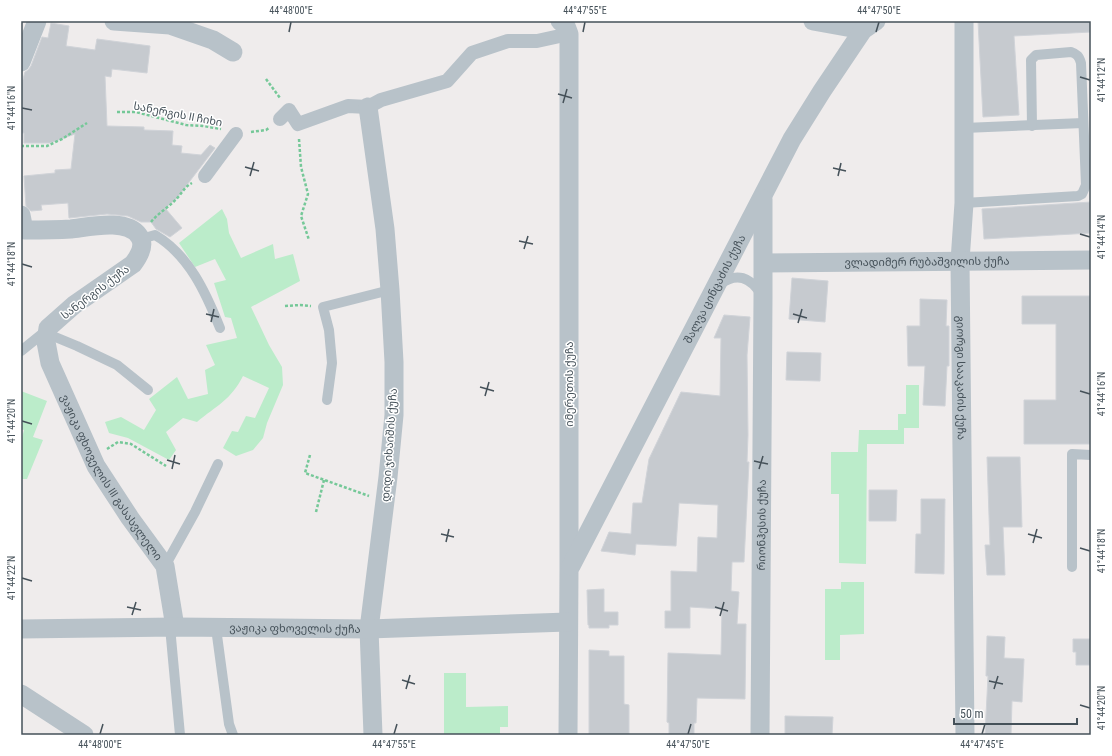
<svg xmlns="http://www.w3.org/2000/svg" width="1112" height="756" font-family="'Roboto Condensed','Noto Sans Georgian',sans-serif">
	<rect width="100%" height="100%" fill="#efecec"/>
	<!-- green -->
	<g fill="#bbecca">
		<path d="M 222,209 L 227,219 L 229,233 L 241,258 L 273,244 L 275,259 L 293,254 L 300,281 L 251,307 L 269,345 L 282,367 L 283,385 L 267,423 L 263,438 L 253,450 L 236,456 L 223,448 L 232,431 L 238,432 L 246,416 L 255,418 L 269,388 L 243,376 C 231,400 216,406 197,422 L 183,418 L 166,432 L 176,450 L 169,460 L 128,438 L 109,433 L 105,422 L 121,417 L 144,430 L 156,410 L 149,399 L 177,377 L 188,399 L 208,394 L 205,370 L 215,365 L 206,345 L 237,338 L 231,318 L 225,317 L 214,283 L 226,280 L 215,259 L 195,267 L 179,243 Z"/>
		<polygon points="906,385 919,385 919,428 904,428 904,444 867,444 866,564 839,563 839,494 831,494 831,452 858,452 859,430 898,430 898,414 906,414"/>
		<polygon points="21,391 47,401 33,437 43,440 27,479 21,479 21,442 24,430 21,429"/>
		<polygon points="841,582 864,582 864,634 840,635 840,660 825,660 825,589 841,589"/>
		<polygon points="444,673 466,673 466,707 508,706 508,727 500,727 500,735 444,735"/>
	</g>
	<!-- building -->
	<g fill="#c6cacf" stroke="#d0d3d8">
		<polygon points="978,21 1091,21 1091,32 1014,36 1019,115 983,117"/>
		<polygon points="51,23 69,26 66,46 95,50 97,39 150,46 147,73 112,69 111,77 105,76 107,126 144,127 144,130 173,131 172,145 182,146 181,153 201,155 210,145 215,148 177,198 165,208 182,228 170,237 156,229 151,222 141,222 128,216 107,214 69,218 68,203 41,205 42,210 31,211 26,206 24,176 55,173 55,170 71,169 75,134 50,143 24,143 24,133 21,133 21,86 25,72 28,70 31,66 42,37 48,38"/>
		<polygon points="1091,202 1091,233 984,239 982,209"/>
		<polygon points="792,278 828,281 825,322 789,319"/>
		<polygon points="1022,296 1091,296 1091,444 1024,444 1024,400 1056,400 1056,324 1022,324"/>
		<polygon points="920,299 947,300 946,326 949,326 949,366 947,366 945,406 923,405 925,366 908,366 907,326 920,326"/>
		<polygon points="724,315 750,317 747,355 748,435 747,462 749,462 744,562 732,562 731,591 739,592 737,624 746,624 745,699 697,698 696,723 694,723 694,735 669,735 669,723 667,722 668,653 721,655 722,609 690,607 690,628 665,628 665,611 671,611 671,571 697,572 698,537 717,538 718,505 679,503 676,546 636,544 635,555 601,551 609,532 631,534 633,503 642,503 649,459 681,392 720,396 721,338 714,338"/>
		<polygon points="787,352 821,353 820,381 786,380"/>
		<polygon points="987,457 1020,457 1022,527 1003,527 1005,575 987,575 985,545 990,545"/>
		<polygon points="869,490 897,490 896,521 869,521"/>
		<polygon points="921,499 945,499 944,574 915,573 916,534 921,534"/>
		<polygon points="604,589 604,612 618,612 618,625 609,625 609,628 589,628 589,625 588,625 587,590"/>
		<polygon points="987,636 1005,637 1004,658 1024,659 1022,702 1012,701 1011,735 985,735 988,676 986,676"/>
		<polygon points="1073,639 1091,639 1091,665 1076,665 1076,652 1073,652"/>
		<polygon points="589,650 609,651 609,656 624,656 624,704 629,705 629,735 589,735"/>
		<polygon points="785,716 833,717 832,735 785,735"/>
	</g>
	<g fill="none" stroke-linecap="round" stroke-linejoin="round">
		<!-- path -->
		<g stroke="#75c898" stroke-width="2.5" stroke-dasharray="3 2" stroke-linecap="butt">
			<polyline points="266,79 280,98"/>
			<polyline points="117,112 136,112 186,125 203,126 221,129"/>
			<polyline points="251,132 266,130 269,128"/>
			<polyline points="299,139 301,167 308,194 301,216 309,240"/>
			<polyline points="21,146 47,146 62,139 87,123"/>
			<path d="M 151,222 C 159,212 171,206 179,196 C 183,191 186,186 192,183"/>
			<polyline points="285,306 300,305 311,306"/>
			<polyline points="107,449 118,442 131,444 166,466"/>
			<polyline points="310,455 305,473 369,496"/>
			<polyline points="316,512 324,480"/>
		</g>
		<!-- service -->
		<g stroke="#b8c2c9" stroke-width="10">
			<polyline points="964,128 1083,123"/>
			<path d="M 964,203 L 1078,196 L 1082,194 L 1086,185 L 1081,63 C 1079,56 1077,54 1071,52 L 1036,55 L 1031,60 L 1032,126"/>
			<path d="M 141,239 L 155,235 C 189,255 206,293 220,328"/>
			<path d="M 720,284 C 737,272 750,277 761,294"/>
			<polyline points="48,334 77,346 117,365 148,390"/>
			<polyline points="21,351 47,330"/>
			<polyline points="327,400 332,363 329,330 323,307 390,290"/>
			<polyline points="165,566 195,512 218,464"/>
			<polyline points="1072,567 1072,454 1091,455"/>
			<polyline points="170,627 180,735"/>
			<polyline points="216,628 229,724 233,735"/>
		</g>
		<!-- pedestrian -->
		<g stroke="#b8c2c9" stroke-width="14">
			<polyline points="280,119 289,110 298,124 348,106 368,107 381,100 447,81 472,53 508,41 537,41 569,34"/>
			<polyline points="205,176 236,134"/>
		</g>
		<!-- minor -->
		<g stroke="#b8c2c9" stroke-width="19">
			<polyline points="114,21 170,25 213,40 233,52"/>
			<polyline points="560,21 566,26 569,34 569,569 568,735"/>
			<polyline points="813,21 863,30"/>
			<path id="s1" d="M 964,21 L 964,203 L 960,261 L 965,735"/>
			<polyline points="21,62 37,21"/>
			<polyline points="368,107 385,229 390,290 394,362 394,415 388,477 369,629 373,735"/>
			<path id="s2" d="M 21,215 L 24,230 C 40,230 55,230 71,229 C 89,227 127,218 139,236 C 146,245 139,256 133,264 L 74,305 L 48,328 L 46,342 L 50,363 L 96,466 L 130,518 L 165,566 L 175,627"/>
			<path id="s3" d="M 764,263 L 1091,260"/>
			<path id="s4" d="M 571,566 L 792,139 L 822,91 L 863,30 L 876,21"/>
			<path id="s5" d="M 21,629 L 175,627 L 369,629 L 568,622"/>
			<polyline points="21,694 84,735"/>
			<path id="s6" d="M 760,735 L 763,297 L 763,199"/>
		</g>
	</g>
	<!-- ticks -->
	<path fill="none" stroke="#455159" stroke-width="1.5" d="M 289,32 L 291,22M 583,32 L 585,22M 876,32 L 879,22M 1080,77 L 1090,80M 558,94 L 572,98M 563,103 L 567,89M 22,108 L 32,110M 245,167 L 259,171M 833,168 L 846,171M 250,176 L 254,162M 838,176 L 841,163M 1080,234 L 1090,237M 519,241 L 533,244M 524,249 L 528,236M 22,264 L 32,267M 206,314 L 219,317M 793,314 L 807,318M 211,322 L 214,309M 798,323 L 802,309M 480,387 L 494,391M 1080,391 L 1090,394M 485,396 L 489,382M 22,421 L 32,424M 167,460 L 180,464M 754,461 L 768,464M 172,469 L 175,455M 759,469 L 763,456M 441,534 L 454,537M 1028,534 L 1042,538M 446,542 L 449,529M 1033,543 L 1037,529M 1080,548 L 1090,551M 22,578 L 32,581M 127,607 L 141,610M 715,607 L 728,611M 132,615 L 136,602M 720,616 L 724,602M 402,680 L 415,684M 989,681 L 1003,684M 406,689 L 410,675M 994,689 L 998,676M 1080,705 L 1090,708M 100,734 L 103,724M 394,734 L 397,724M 688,734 L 691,724M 982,734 L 985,724"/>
	<g text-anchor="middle" stroke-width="3" stroke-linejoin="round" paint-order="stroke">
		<!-- street labels -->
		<g font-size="11" fill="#455159" stroke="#fff">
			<text transform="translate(178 114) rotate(11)" y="4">სანერგის II ჩიხი</text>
			<text dy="4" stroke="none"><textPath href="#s3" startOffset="163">ვლადიმერ რუბაშვილის ქუჩა</textPath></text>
			<text dy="4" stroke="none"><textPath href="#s4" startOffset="312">შალვა ცინცაძის ქუჩა</textPath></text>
			<text transform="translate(95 292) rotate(-37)" y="4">სანერგის ქუჩა</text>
			<text dy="4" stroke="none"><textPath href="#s1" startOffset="357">გიორგი სააკაძის ქუჩა</textPath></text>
			<text transform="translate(569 384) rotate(-90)" y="4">იმერეთის ქუჩა</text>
			<text transform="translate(389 445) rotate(-86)" y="4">დიდი ჯიხაიშის ქუჩა</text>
			<text dy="4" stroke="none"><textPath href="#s2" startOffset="437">ვაჟიკა ფხოველის III გასასვლელი</textPath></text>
			<text dy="4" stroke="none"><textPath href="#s6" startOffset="210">რიონჰესის ქუჩა</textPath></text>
			<text dy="4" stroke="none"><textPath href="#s5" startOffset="274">ვაჟიკა ფხოველის ქუჩა</textPath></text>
		</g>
	</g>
	<!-- border -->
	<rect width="1112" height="756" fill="none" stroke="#ffffff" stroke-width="44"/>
	<!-- scale -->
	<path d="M954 718v6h123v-6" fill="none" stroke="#455159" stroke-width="2"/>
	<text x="960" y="718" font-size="12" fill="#455159" stroke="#ffffff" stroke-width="3" paint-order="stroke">50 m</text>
	<rect x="22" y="22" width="1068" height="712" fill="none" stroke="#455159" stroke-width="1.5"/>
	<g font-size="10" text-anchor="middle" fill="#455159">
		<text x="291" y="14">44°48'00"E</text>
		<text x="585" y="14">44°47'55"E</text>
		<text x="879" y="14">44°47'50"E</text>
		<text transform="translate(1101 80) rotate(-90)" y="4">41°44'12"N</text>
		<text transform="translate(11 108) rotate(-90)" y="4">41°44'16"N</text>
		<text transform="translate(1101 237) rotate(-90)" y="4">41°44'14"N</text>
		<text transform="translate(11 264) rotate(-90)" y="4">41°44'18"N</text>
		<text transform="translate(1101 394) rotate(-90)" y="4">41°44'16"N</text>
		<text transform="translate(11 421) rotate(-90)" y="4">41°44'20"N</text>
		<text transform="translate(1101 551) rotate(-90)" y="4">41°44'18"N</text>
		<text transform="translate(11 578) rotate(-90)" y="4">41°44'22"N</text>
		<text transform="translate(1101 708) rotate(-90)" y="4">41°44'20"N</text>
		<text x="100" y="748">44°48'00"E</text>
		<text x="394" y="748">44°47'55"E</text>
		<text x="688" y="748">44°47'50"E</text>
		<text x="982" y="748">44°47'45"E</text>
	</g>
</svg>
